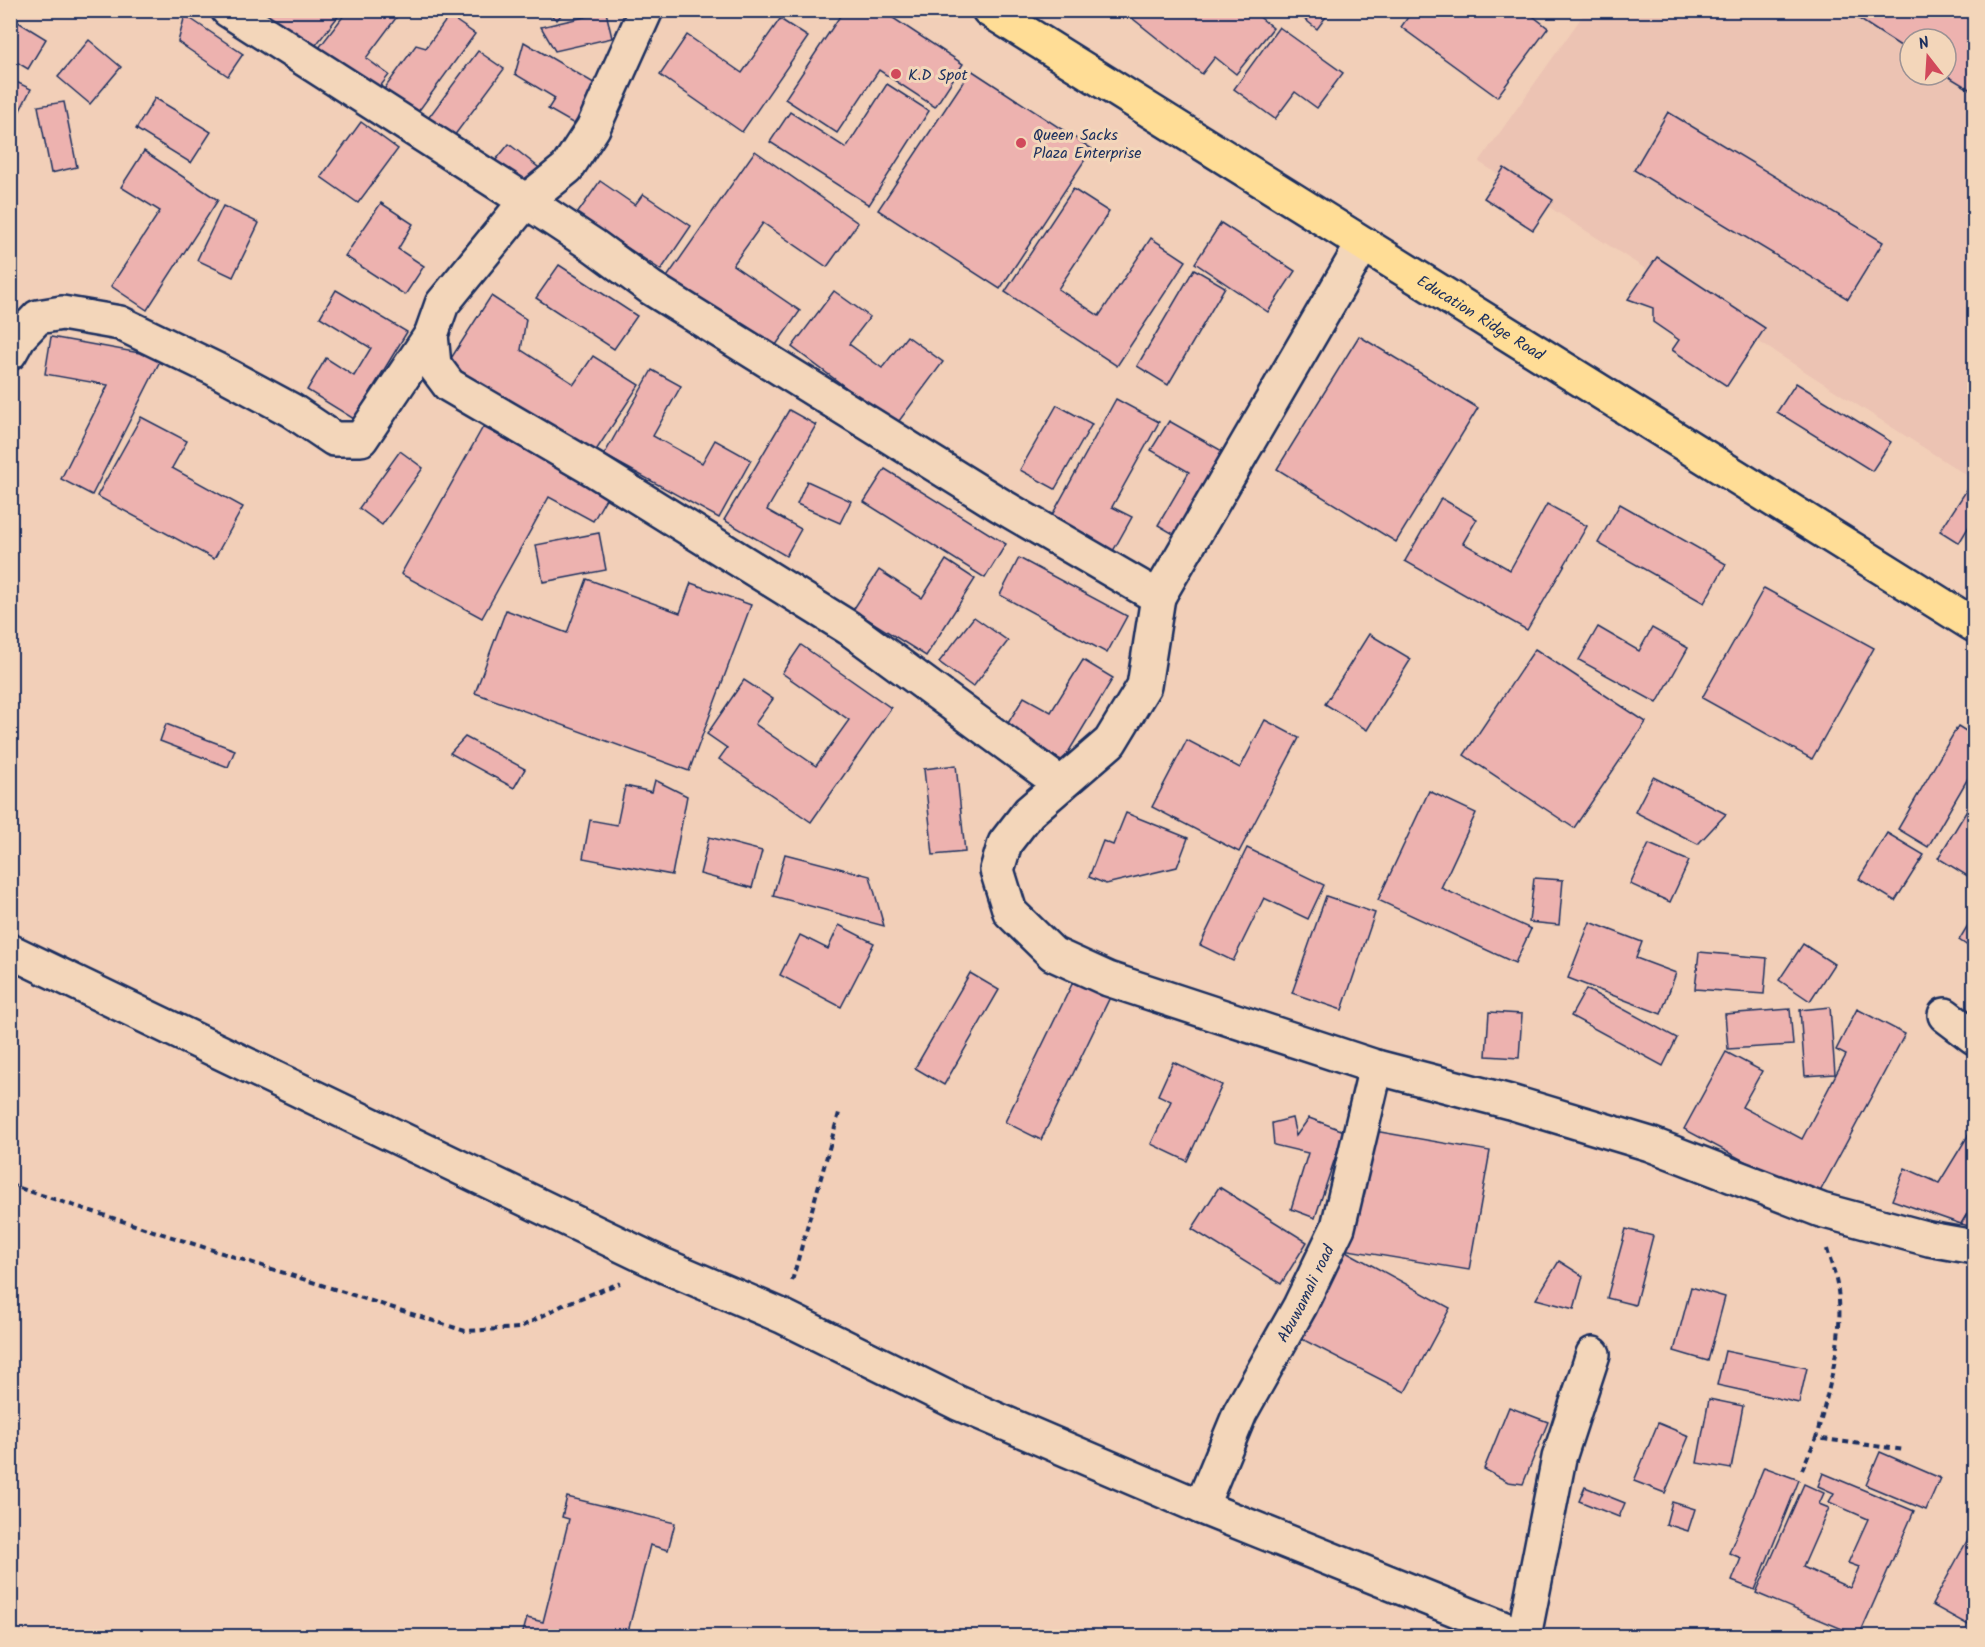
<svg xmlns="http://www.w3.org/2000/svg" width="1985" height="1647" font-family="Kalam,sans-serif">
	<rect width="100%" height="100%" fill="#f2cfb8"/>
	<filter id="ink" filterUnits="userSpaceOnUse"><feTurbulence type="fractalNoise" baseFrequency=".0167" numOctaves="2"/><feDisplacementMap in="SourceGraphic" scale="12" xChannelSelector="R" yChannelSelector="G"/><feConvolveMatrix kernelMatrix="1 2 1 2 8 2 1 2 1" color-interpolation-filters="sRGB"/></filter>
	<g filter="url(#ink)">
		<!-- built -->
		<path fill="#ecc3b3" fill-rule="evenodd" d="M 1586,11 L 1974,11 L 1974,480 L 1479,162 ZM 1910,39 L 1946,39 L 1946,75 L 1910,75 Z"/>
		<!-- building -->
		<g fill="#edb2af" stroke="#1b2f5e" stroke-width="1.5">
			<polygon points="251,10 343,10 309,54"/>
			<polygon points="348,10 402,10 366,58 389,75 372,97 315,53"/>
			<polygon points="544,10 565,10 557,20"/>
			<polygon points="844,10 881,10 963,64 935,107 879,70 837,133 785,99"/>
			<polygon points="1122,10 1251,10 1273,28 1236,74 1215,57 1202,74"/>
			<polygon points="1293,10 1331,10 1317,29"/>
			<polygon points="1413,10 1525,10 1548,28 1497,97 1401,27"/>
			<polygon points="1845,10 1964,10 1974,17 1974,92 1946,75 1946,39 1910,39 1910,52"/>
			<polygon points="606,12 612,38 555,51 541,27"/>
			<polygon points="185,15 243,54 228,76 178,42"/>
			<polygon points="449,16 475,34 415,116 382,92 416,45 426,48"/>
			<polygon points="10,17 46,39 28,69 10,58"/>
			<polygon points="780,19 808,37 742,132 660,75 687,35 742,73"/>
			<polygon points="1279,27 1343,73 1317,108 1295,92 1275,119 1234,89"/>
			<polygon points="89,40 121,67 90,104 58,77"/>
			<polygon points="524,42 599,86 576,125 548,109 555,98 515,74"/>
			<polygon points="478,51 504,69 451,140 426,121"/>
			<polygon points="971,70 1092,149 1000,289 878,210"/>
			<polygon points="10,79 31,89 16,118 10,115"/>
			<polygon points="887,84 929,111 869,205 770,142 790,112 846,148"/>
			<polygon points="155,98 211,132 191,163 136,129"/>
			<polygon points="64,102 77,167 51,173 38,106"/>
			<polygon points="1668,112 1883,242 1848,299 1634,170"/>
			<polygon points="361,122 398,149 358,203 321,177"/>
			<polygon points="509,144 543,171 526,193 491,166"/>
			<polygon points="144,151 218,200 147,310 111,286 160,211 121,187"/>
			<polygon points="755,151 858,223 827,267 763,223 733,265 800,311 771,352 665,280"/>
			<polygon points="1504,168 1553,200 1533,230 1484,198"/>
			<polygon points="600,181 635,205 643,194 691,226 661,270 577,214"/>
			<polygon points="1073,189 1109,212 1058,289 1099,316 1151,238 1186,261 1117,366 1005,292"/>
			<polygon points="381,203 413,224 398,249 424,266 405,295 345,256"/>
			<polygon points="223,206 259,223 233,277 197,260"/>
			<polygon points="1221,223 1295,271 1268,312 1195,263"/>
			<polygon points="1657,257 1765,328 1727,386 1672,350 1679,340 1653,322 1653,308 1628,299"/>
			<polygon points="559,265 637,316 614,349 536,298"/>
			<polygon points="1194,269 1225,287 1168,385 1137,366"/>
			<polygon points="336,290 407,332 354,419 307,390 326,358 354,376 371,348 320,317"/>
			<polygon points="834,291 870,317 849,344 882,368 907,336 943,362 896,425 792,347"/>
			<polygon points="491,296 526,319 521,350 574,384 593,356 639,385 593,455 448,363"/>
			<polygon points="1359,336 1478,408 1396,542 1277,469"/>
			<polygon points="51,337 162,357 92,495 61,479 108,385 45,374"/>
			<polygon points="652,370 681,386 653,436 702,463 715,440 751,460 719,518 604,455"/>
			<polygon points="1796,383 1891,442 1872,471 1777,412"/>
			<polygon points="1116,399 1159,422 1112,507 1132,517 1108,560 1046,526"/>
			<polygon points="1057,405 1092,424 1055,489 1020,470"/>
			<polygon points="789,410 816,425 767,510 801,529 786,556 724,520"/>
			<polygon points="141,417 187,441 172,468 243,507 214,559 97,496"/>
			<polygon points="1169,421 1231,456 1182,539 1158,525 1189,472 1151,450"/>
			<polygon points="483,427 608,495 593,521 549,497 482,618 401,574"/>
			<polygon points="400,451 423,468 382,525 359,508"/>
			<polygon points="885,469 1006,544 985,578 864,502"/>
			<polygon points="807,481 851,501 840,523 797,504"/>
			<polygon points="1970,485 1974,488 1974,518 1959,543 1940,531"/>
			<polygon points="1441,498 1477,519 1463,543 1510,570 1547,504 1587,526 1527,630 1405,561"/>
			<polygon points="1620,504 1726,564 1704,603 1598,543"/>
			<polygon points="599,533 606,570 543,582 536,545"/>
			<polygon points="1019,558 1127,616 1107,653 1000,595"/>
			<polygon points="946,560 975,579 926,656 853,610 879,570 922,598"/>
			<polygon points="587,579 680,613 691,583 751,605 689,771 475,693 506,610 567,633"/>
			<polygon points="1764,588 1874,648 1812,759 1702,698"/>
			<polygon points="974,617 1008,641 973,687 939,662"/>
			<polygon points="1598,627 1639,651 1652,628 1688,648 1657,703 1579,660"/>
			<polygon points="1369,634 1411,659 1367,730 1325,704"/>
			<polygon points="801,645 891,708 811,822 719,759 727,748 707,734 744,680 773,699 755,724 816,766 849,720 782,673"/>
			<polygon points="1535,649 1646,722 1574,828 1464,755"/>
			<polygon points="1083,660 1113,678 1063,761 1005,728 1024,697 1051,712"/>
			<polygon points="1265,720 1299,738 1239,852 1152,807 1187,740 1240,768"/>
			<polygon points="166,724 235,750 228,767 160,741"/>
			<polygon points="1958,726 1974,736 1974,768 1928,847 1898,829"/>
			<polygon points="465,737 525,769 514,788 450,753"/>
			<polygon points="956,765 965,852 933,855 924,769"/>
			<polygon points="1653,777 1726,814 1698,844 1635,812"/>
			<polygon points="655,780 687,796 672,875 583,858 590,820 617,825 625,786 652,792"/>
			<polygon points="1429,791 1476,813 1441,888 1531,929 1515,963 1378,900"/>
			<polygon points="1974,799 1974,880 1938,858"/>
			<polygon points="1126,813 1188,838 1177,867 1106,884 1089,877 1103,841 1113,845"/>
			<polygon points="1887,833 1924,855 1895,901 1859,879"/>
			<polygon points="709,837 762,851 752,888 700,874"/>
			<polygon points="1649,844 1689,861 1670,902 1630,884"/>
			<polygon points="1247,848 1324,885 1308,919 1264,898 1233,961 1200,945"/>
			<polygon points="785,854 870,876 884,926 773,896"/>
			<polygon points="1534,878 1563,880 1559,925 1529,922"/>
			<polygon points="1326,896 1375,913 1342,1010 1292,993"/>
			<polygon points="1974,915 1974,950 1959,940"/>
			<polygon points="1590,922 1642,942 1636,958 1676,973 1661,1014 1568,978"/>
			<polygon points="839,925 874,943 841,1007 780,975 800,935 828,949"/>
			<polygon points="1803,944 1834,964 1810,1001 1779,980"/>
			<polygon points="1699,952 1767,958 1764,994 1695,989"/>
			<polygon points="970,973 999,990 944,1085 915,1068"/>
			<polygon points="1076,976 1112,993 1041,1140 1005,1122"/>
			<polygon points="1586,989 1677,1038 1663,1066 1571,1016"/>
			<polygon points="1830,1007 1835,1074 1805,1076 1800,1010"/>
			<polygon points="1790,1009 1793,1045 1728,1049 1725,1014"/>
			<polygon points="1857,1009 1905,1034 1816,1199 1684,1129 1726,1052 1762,1071 1742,1107 1802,1139 1846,1055 1836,1050"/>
			<polygon points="1489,1012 1522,1014 1519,1058 1486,1056"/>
			<polygon points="1173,1062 1222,1085 1187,1161 1151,1144 1171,1101 1158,1095"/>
			<polygon points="1292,1118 1296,1136 1309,1118 1344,1131 1315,1218 1291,1209 1308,1153 1274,1145 1272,1123"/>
			<polygon points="1974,1126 1974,1202 1961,1224 1892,1200 1905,1168 1939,1183"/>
			<polygon points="1363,1129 1490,1151 1469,1270 1342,1249"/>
			<polygon points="1219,1187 1307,1242 1281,1284 1192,1229"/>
			<polygon points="1974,1202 1974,1227 1961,1224"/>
			<polygon points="1626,1229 1653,1236 1635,1305 1607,1298"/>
			<polygon points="1342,1249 1450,1308 1405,1392 1294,1335"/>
			<polygon points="1559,1261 1583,1276 1574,1309 1536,1299"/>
			<polygon points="1691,1287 1725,1297 1708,1361 1674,1351"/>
			<polygon points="1725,1351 1807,1368 1799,1403 1717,1385"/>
			<polygon points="1709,1399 1743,1406 1731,1469 1697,1463"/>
			<polygon points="1509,1407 1548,1422 1523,1484 1508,1482 1484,1469"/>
			<polygon points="1658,1423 1689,1436 1665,1493 1634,1481"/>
			<polygon points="1880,1452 1940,1478 1926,1510 1866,1485"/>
			<polygon points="1764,1467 1799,1480 1755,1590 1732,1581 1741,1558 1729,1553"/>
			<polygon points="1823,1473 1914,1511 1859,1636 1756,1593 1804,1484 1824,1493 1819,1504 1829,1508 1803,1567 1850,1588 1859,1567 1848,1563 1868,1519 1829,1502 1834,1493 1818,1486"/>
			<polygon points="1585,1487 1625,1503 1619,1517 1579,1501"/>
			<polygon points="567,1497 675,1523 668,1550 650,1545 627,1636 522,1636 527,1618 543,1622 569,1519 562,1517"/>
			<polygon points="1672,1502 1695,1509 1688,1531 1666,1524"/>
			<polygon points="1974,1528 1974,1617 1970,1626 1932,1605"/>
		</g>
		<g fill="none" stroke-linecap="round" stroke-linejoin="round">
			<defs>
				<g id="minor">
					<polyline points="228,10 526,201 594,246 651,288 1000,505 1158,597 1144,686 1110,742 1029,812 1005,843 997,870 1010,912 1053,954 1108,979 1376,1067 1510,1102 1650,1144 1821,1210 1929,1239 1974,1247"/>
					<polyline points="646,10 593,128 567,168 526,201 442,304 431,335 434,365 449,385 593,469 849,628 1061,784"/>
					<polyline points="10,353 19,337 38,317 62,313 120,323 215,369 291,410 334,439 361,439 431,335"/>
					<polyline points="1158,597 1363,244"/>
					<polyline points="10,951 665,1266 782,1316 958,1403 1201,1507 1522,1636"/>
					<polyline points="1945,1015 1974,1037"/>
					<path id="s1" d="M 1201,1507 L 1240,1413 L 1300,1306 L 1338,1227 L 1376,1067"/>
					<polyline points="1524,1636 1559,1458 1593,1354"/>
				</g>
				<g id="major">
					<path id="s2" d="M 989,10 L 1974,625"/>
				</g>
			</defs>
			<!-- minor casing -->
			<use href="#minor" stroke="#1b2f5e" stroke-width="38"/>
			<!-- major casing -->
			<use href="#major" stroke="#1b2f5e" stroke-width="38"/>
			<!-- path -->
			<g stroke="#1b2f5e" stroke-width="4" stroke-dasharray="6 4.5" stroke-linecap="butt">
				<polyline points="10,1185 465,1331 519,1328 565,1304 620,1283"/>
				<path d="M 1827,1249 C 1830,1261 1835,1273 1837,1285 C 1846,1332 1828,1393 1816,1438 L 1905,1450"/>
				<polyline points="792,1281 839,1113"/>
				<polyline points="1802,1470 1816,1438"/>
			</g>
			<!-- minor -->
			<use href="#minor" stroke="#f3d6ba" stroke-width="33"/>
			<!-- major -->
			<use href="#major" stroke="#ffdd96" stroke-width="33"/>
		</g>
	</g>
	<!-- markers -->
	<g fill="#d1495b" stroke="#f3d6ba" stroke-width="2">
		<circle cx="896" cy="74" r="6"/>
		<circle cx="1021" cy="143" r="6"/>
	</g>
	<g text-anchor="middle" stroke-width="6" stroke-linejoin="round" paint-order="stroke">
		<!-- poi labels -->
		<g font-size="16" fill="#1b2f5e" stroke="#f3d6ba" text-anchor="start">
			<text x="908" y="80">K.D Spot</text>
			<text x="1033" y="140">Queen Sacks<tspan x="1033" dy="18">Plaza Enterprise</tspan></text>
		</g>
		<!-- street labels -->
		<g font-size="16" fill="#1b2f5e" stroke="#f3d6ba">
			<text dy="6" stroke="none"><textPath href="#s2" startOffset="580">Education Ridge Road</textPath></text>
			<text dy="6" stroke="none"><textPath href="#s1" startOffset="238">Abuwamali road</textPath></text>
		</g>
	</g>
	<!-- margin -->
	<rect width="1985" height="1647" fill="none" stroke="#f3d6ba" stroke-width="36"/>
	<rect x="18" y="18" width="1949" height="1611" fill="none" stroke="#1b2f5e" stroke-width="2" filter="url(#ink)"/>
	<!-- north arrow -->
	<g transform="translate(1928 57) rotate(343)"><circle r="28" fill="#f3d6ba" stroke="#9d9395" stroke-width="1.5"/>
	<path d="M0-4.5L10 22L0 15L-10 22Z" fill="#d1495b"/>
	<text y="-9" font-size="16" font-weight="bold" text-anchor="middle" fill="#1b2f5e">N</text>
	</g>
</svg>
